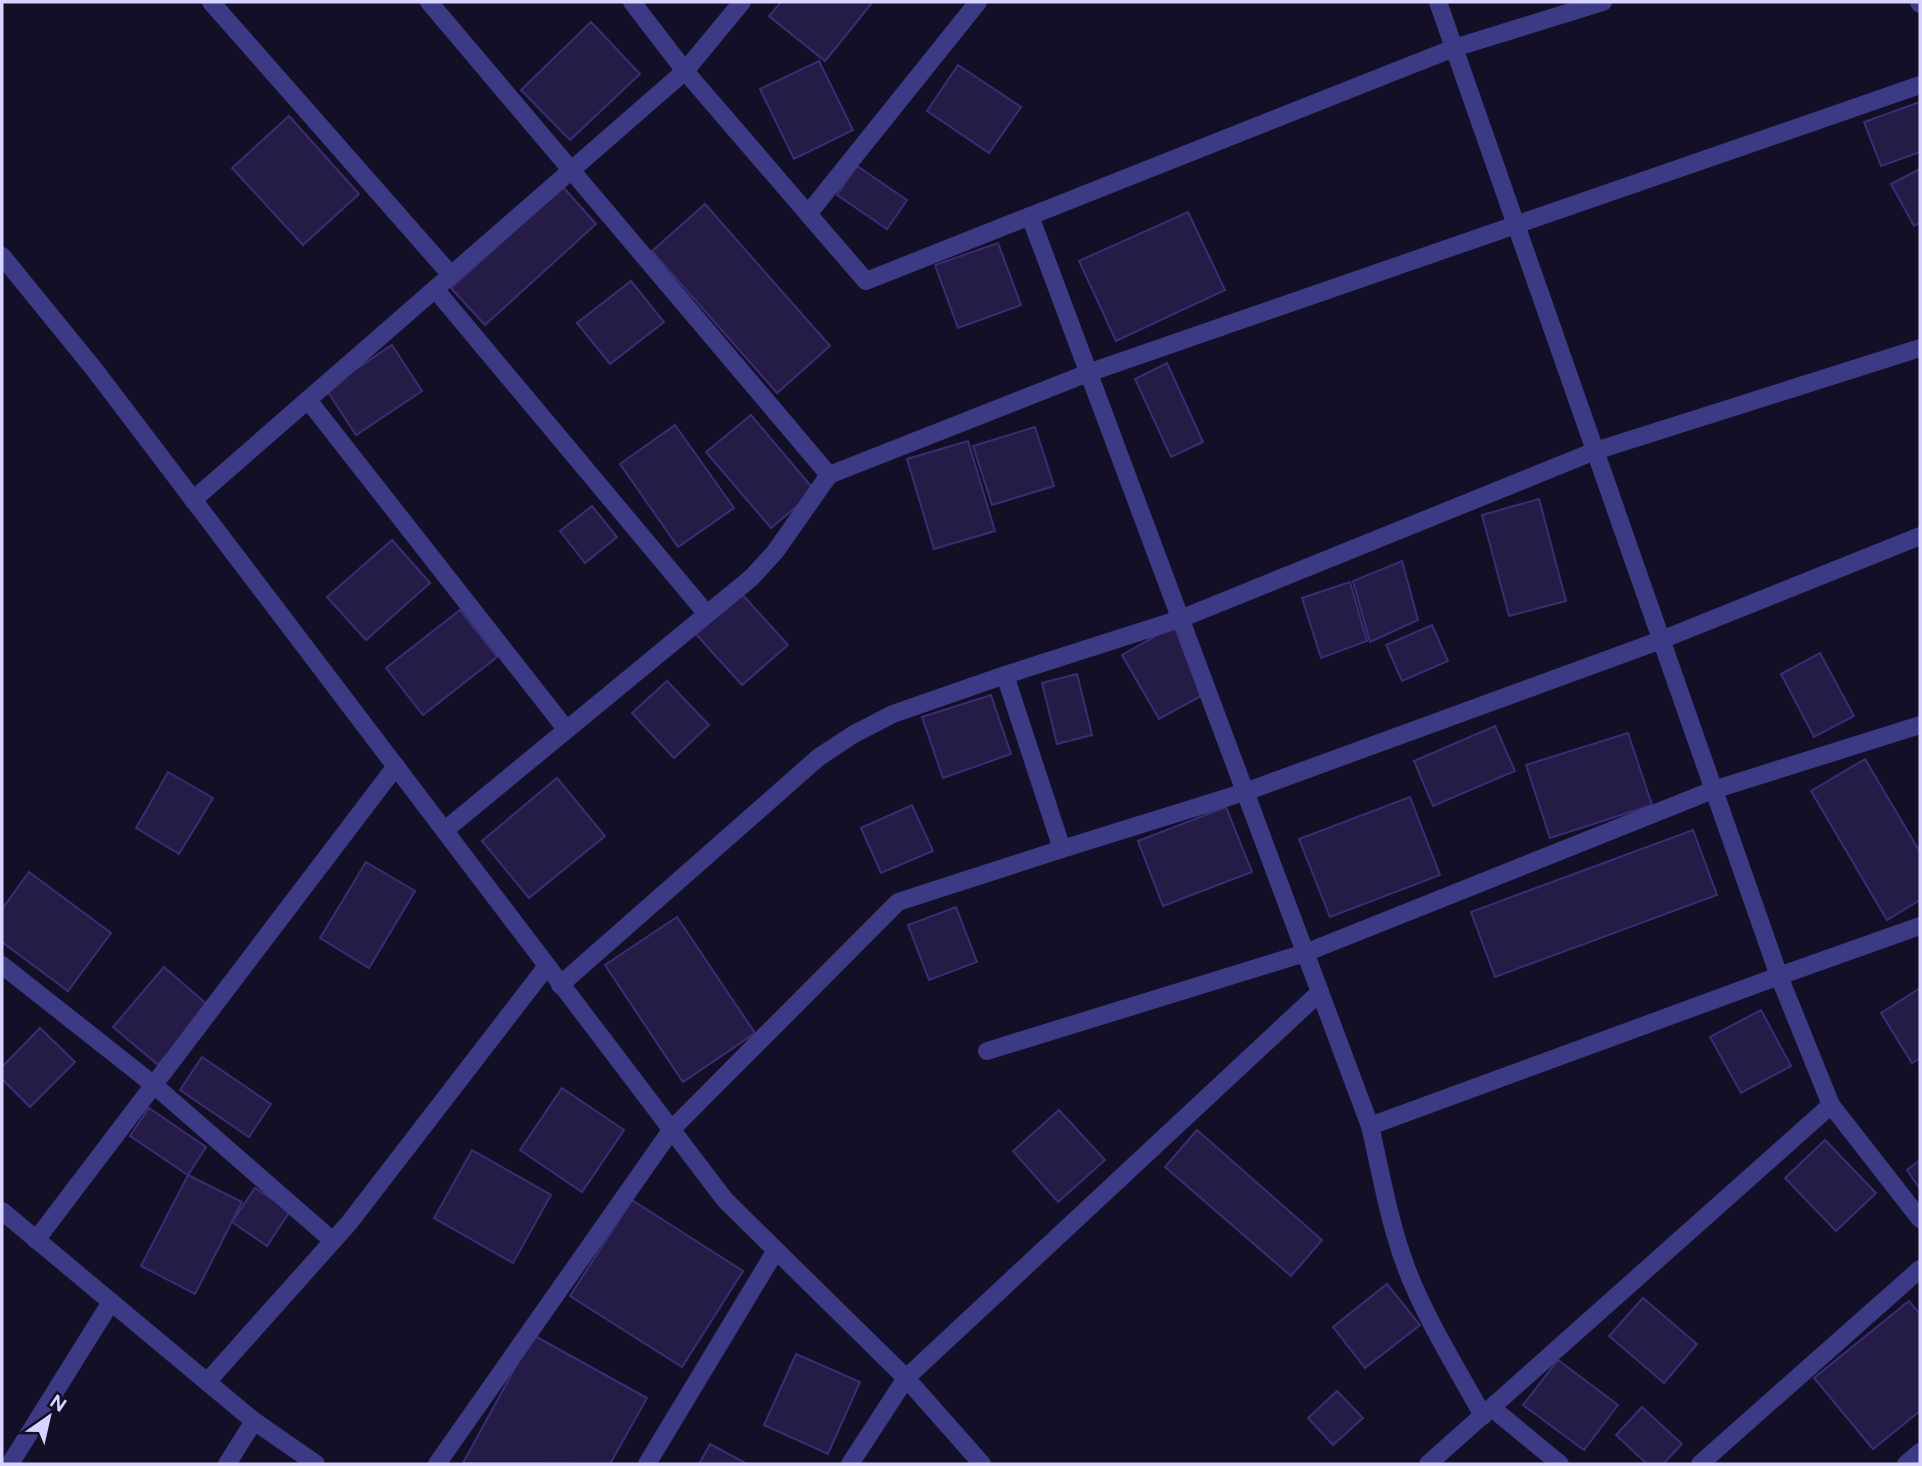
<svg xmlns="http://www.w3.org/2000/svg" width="1922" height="1466" font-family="Figtree,sans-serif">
	<rect width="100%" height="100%" fill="#130f26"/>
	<!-- building -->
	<g fill="#241b47" stroke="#3b2d73" stroke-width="2">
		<polygon points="781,2 871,2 872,3 825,61 769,16"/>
		<polygon points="591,22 640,74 570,140 521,90"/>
		<polygon points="819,61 853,130 794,159 760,89"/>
		<polygon points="958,65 1021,107 989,153 927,111"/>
		<polygon points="1920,102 1920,152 1881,166 1864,122"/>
		<polygon points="289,116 359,194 303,245 232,168"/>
		<polygon points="857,166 907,200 887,229 837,195"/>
		<polygon points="1920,169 1920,223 1914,226 1891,184"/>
		<polygon points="563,187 596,224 485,325 451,288"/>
		<polygon points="705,204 830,346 777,393 652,251"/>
		<polygon points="1188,212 1225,290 1116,341 1079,261"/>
		<polygon points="998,243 1021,305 958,328 935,265"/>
		<polygon points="631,281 664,322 610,364 577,323"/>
		<polygon points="392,345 422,391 356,435 326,389"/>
		<polygon points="1167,363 1203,442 1171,457 1135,379"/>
		<polygon points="751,415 815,491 771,528 706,452"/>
		<polygon points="675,425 734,508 678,547 620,464"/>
		<polygon points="1035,427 1054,486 992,505 973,446"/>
		<polygon points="968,441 995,531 934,549 907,459"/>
		<polygon points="1539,499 1566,601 1509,616 1482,515"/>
		<polygon points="592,506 617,537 585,563 560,531"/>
		<polygon points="392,540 430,583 366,640 327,597"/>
		<polygon points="1402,561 1418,620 1370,642 1353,581"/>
		<polygon points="1350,582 1367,641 1321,658 1302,598"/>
		<polygon points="740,592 788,645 742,685 694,632"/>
		<polygon points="460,610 497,657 423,715 386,668"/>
		<polygon points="1175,625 1212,690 1159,719 1122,655"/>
		<polygon points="1432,625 1448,661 1402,681 1386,645"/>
		<polygon points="1820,653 1854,716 1814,737 1781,674"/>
		<polygon points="1077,674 1092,735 1057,744 1042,683"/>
		<polygon points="667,681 709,725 674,758 632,713"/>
		<polygon points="991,695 1011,754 943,778 922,717"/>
		<polygon points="1495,726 1515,771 1433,806 1414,761"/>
		<polygon points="1628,733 1652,805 1550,838 1526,765"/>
		<polygon points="1865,759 1920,852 1920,900 1887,920 1811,791"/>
		<polygon points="168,772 213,798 179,854 136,828"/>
		<polygon points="557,778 605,836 529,898 482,841"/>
		<polygon points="1410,797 1440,875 1330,917 1299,839"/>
		<polygon points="912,805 933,851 881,873 861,828"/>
		<polygon points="1226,807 1252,872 1163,906 1138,841"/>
		<polygon points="1693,830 1717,895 1495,977 1471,912"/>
		<polygon points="366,862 415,891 369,968 320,938"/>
		<polygon points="29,872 111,933 68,991 2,942 2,909"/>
		<polygon points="956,907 977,962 929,980 908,925"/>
		<polygon points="677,917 755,1033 683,1082 605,965"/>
		<polygon points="164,967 209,1006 158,1065 113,1027"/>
		<polygon points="1920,988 1920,1058 1912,1063 1881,1013"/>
		<polygon points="1761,1010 1791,1066 1741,1093 1710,1037"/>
		<polygon points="40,1028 75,1062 30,1107 2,1079 2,1067"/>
		<polygon points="202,1057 271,1104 249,1137 180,1090"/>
		<polygon points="562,1088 624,1130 582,1192 520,1150"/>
		<polygon points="149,1108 206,1147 188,1175 130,1136"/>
		<polygon points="1059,1110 1105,1160 1058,1202 1013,1151"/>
		<polygon points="1197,1130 1322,1240 1291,1276 1165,1167"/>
		<polygon points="1825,1140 1876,1193 1836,1231 1785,1178"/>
		<polygon points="472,1150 551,1195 513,1263 434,1218"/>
		<polygon points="1920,1160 1920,1189 1907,1170"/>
		<polygon points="188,1175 242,1202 195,1294 141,1266"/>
		<polygon points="255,1188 290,1211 267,1246 232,1222"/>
		<polygon points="632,1200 743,1271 682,1367 570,1296"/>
		<polygon points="1387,1284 1420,1325 1365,1368 1333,1327"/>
		<polygon points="1643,1298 1697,1344 1664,1383 1609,1336"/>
		<polygon points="1909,1301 1920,1314 1920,1411 1873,1449 1814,1378"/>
		<polygon points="533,1335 647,1398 610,1464 463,1463"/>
		<polygon points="796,1354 860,1382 828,1454 764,1425"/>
		<polygon points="1558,1360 1618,1405 1584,1450 1523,1405"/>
		<polygon points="1337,1391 1363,1418 1333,1445 1308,1418"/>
		<polygon points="1642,1407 1682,1444 1663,1464 1647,1464 1616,1435"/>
		<polygon points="710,1444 747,1464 699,1464"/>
	</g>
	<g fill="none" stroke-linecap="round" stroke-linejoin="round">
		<!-- minor -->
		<g stroke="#3d3a85" stroke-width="18">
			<polyline points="211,2 451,275"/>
			<polyline points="429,2 829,475 1088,373 1920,85"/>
			<polyline points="742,2 685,71 808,214 978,2"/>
			<polyline points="1438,2 1779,976 1920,926"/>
			<polyline points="1919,2 1920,4"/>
			<polyline points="808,214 866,281 1454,48 1603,2"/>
			<polyline points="1030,216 1370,1126 1779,976 1831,1105 1428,1464"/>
			<polyline points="2,256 94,369 725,1200 906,1378 982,1464"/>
			<polyline points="435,289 706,613"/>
			<polyline points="308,400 566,729"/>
			<polyline points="193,500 685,71 632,2"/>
			<polyline points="1005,675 1062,849"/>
			<polyline points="445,830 751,578 775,552 829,475"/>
			<polyline points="2,965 154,1085 333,1241"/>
			<polyline points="560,985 819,757 854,734 893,714 1005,675 1180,619 1595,451 1920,348"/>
			<polyline points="987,1051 1305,953 1713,790 1920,725"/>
			<polyline points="1831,1105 1920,1219"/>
			<path d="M 1370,1126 C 1381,1173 1389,1222 1406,1267 C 1425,1318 1457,1368 1483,1416"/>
			<polyline points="2,1211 254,1421 316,1464"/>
			<polyline points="36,1240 396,766"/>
			<polyline points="207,1382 349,1223 547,966"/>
			<polyline points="1492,1408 1560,1464"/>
			<polyline points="10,1464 111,1302"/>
			<polyline points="227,1464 254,1421"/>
			<polyline points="437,1464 672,1129 898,902 1062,849 1245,792 1661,640 1920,536"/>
			<polyline points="647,1464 776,1250"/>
			<polyline points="850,1464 906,1378 1320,992"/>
			<polyline points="1700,1464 1920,1269"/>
			<polyline points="1906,1464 1920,1452"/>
		</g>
	</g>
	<!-- border -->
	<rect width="1922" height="1466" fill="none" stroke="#d9d4ff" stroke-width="7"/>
	<!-- north arrow -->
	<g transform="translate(49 1417) rotate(34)" stroke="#130f26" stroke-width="5" paint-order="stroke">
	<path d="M0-5L12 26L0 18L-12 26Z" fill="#d9d4ff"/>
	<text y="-10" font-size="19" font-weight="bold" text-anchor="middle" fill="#d9d4ff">N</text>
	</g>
</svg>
